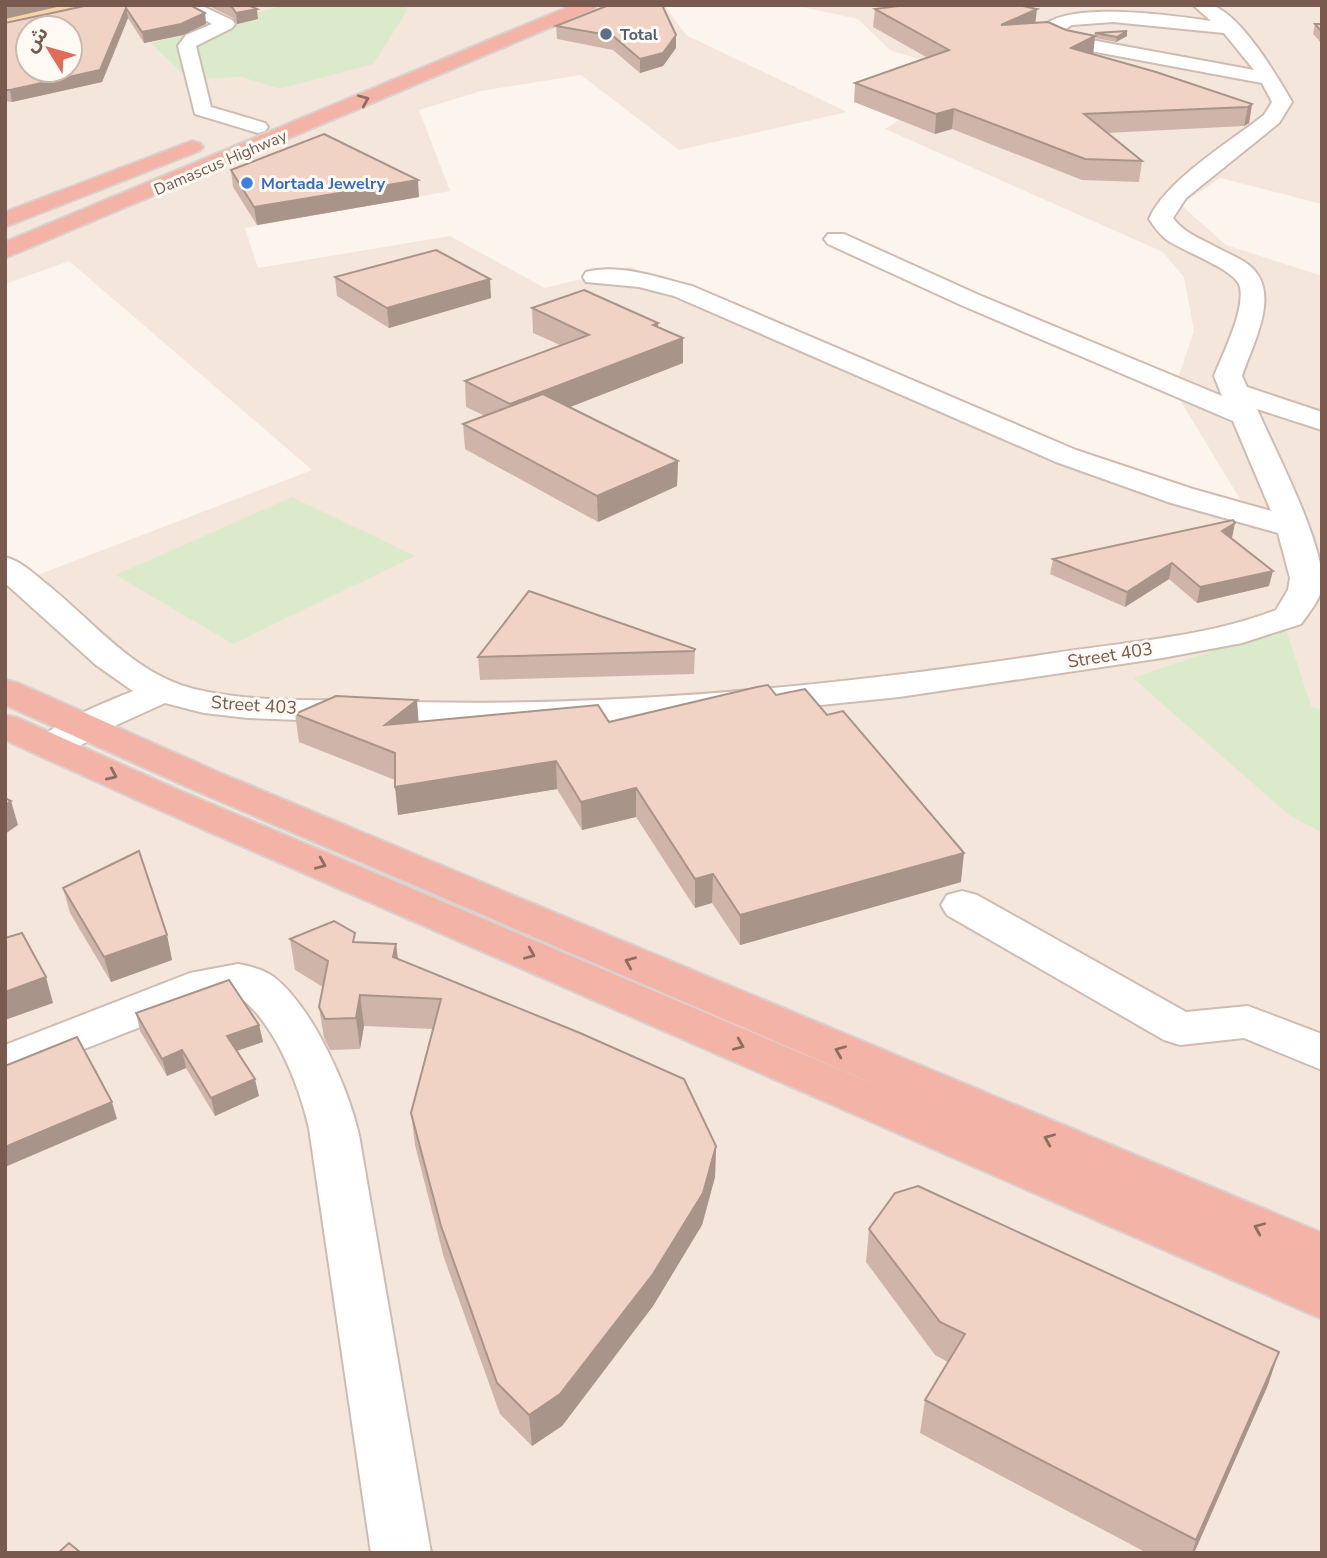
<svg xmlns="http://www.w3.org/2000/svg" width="1327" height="1558" font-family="'Nunito Sans','Noto Sans Arabic',sans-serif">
	<rect width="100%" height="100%" fill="#fcf5ed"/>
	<!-- residential -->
	<path fill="#f4e6db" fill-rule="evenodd" d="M 5,5 L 284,5 L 152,43 L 189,80 L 241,77 L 279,89 L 407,11 L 405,5 L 664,5 L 686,35 L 847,112 L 679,150 L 581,75 L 481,91 L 419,110 L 450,191 L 245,228 L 258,268 L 450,236 L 545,288 L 631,267 L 850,374 L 964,416 L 1246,509 L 1174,390 L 1194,331 L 1184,277 L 1163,252 L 885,129 L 972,76 L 890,50 L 858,19 L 793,5 L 1322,5 L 1322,204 L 1220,178 L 1181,205 L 1226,245 L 1322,276 L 1322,709 L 1311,708 L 1289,815 L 1322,833 L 1322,1553 L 5,1553 L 5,555 L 35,576 L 312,470 L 69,261 L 5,284 ZM 28,28 L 70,28 L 70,70 L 28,70 Z"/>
	<!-- green -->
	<g fill="#daeacb">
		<polygon points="284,5 405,5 407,11 373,64 279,89 241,77 189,80 151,43"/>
		<polygon points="292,497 415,556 233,644 116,575"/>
		<polygon points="1285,626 1311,707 1322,709 1322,833 1289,815 1133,678"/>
	</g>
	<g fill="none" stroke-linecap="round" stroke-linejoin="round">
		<defs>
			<g id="minor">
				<polygon points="178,5 200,5 232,20 235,24 232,28 196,46 211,107 265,123 268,127 265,131 258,133 195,114 178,46 186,35 212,24"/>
				<path d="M 1193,5 C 1199,5 1208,4 1214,6 C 1243,18 1277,76 1292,102 L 1279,123 L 1186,198 L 1173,218 C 1183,232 1197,237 1212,245 C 1224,252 1239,257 1250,266 C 1282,293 1252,345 1242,376 L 1247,387 L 1322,412 L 1322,430 L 1257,409 C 1274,448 1326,547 1322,586 C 1321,599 1308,614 1301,624 L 1242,643 L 1162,658 L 899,697 L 712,716 L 524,725 L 430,725 L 248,718 L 204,713 L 165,703 L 110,728 L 64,755 L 51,758 L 38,755 L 32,747 C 48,724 107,702 133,691 L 96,665 L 5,583 L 5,557 C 23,562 35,575 49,586 C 95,623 134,674 194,689 C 251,703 314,699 373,701 C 599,709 824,688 1048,654 C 1124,642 1204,638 1276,610 L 1288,590 L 1290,578 L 1278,533 L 1171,503 L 1056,462 L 674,296 L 639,287 L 586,282 L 583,277 L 586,272 C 620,263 659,278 692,286 L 1076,450 L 1193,489 L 1271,511 L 1233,421 L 961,305 L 828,244 L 824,239 L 828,234 L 844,234 L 979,295 L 1222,396 L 1214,376 C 1223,353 1245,311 1240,287 C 1236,269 1182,251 1167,240 C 1160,235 1154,226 1149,219 C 1165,181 1231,141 1264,115 L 1272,102 L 1262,83 L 1064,46 L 1047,38 L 1043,27 C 1067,0 1176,16 1211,21 ZM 1113,22 L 1224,33 L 1254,70 L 1075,37 L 1062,31 L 1072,25 Z"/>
				<polygon points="962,891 977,895 1186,1012 1248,1006 1322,1034 1322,1070 1244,1038 1180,1045 1164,1040 947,915 941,905 947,895"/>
				<path d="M 238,964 C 250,966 264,970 274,977 C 313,1008 348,1087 359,1135 L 431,1553 L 371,1553 L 309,1128 C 299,1085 274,1019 235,994 L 217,997 L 5,1080 L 5,1045 L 190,973 Z"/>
			</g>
			<polygon id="major" points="52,5 86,5 78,10 5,25 5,15"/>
			<g id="highway">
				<polygon points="573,5 596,5 594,9 5,258 5,242"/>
				<polygon points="192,141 199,143 203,147 199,151 5,227 5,212"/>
				<polygon points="5,680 18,683 220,773 1322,1233 1322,1319 155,808 5,740 5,715 18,718 183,792 888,1090 192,789 5,705"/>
			</g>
		</defs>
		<!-- minor casing -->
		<use href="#minor" stroke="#cfbcb1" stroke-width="4"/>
		<!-- major casing -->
		<use href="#major" stroke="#d9d1ce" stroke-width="4"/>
		<!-- highway casing -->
		<use href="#highway" stroke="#d9d1ce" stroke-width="4"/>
		<!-- minor -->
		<use href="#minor" fill="#fff" fill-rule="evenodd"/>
		<!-- major -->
		<use href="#major" fill="#f7d3a9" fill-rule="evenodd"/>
		<!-- highway -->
		<use href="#highway" fill="#f3b4a7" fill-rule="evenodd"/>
	</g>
	<!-- wall -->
	<g fill="#cfb5a9">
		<polygon points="89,5 205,13 206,24 183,35 144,43 128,18 102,82 12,102 5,101 5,23"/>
		<polygon points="207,5 250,5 249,5 258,19 237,24 233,18"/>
		<polygon points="875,9 1035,23 1094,36 1095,33 1127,31 1127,36 1116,42 1095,38 1093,54 1252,104 1249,123 1244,126 1107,133 1142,161 1139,182 1082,180 952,129 935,134 854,102 855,83 928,58 873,27"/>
		<polygon points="1315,24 1322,24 1322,44 1313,34"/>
		<polygon points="556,26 676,48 663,66 640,73 613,50 557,39"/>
		<polygon points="231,170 419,197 257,225 233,187"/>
		<polygon points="335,277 491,298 389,328 337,296"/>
		<polygon points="532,308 658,327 683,363 570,407 678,461 677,486 598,522 465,449 463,424 485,416 466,407 465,381 560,345 533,333"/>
		<polygon points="1231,538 1269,586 1197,603 1169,579 1125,607 1050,574 1053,559"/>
		<polygon points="695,649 694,674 480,680 478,657"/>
		<polygon points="776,695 961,882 740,945 712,903 695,908 636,817 582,830 557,789 398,815 395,780 299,742 295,714 419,722 609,722"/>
		<polygon points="63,888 167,935 172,960 111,982 70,913"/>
		<polygon points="290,939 357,942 398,959 716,1146 715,1177 702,1225 653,1306 562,1426 532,1446 500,1414 444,1258 415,1145 411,1113 433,1029 364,1026 360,1049 330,1050 324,1038 319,1007 323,987 295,970"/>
		<polygon points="136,1013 259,1025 263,1042 237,1051 259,1096 215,1116 186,1068 167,1076 140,1031"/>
		<polygon points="869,1229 1268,1385 1194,1553 1147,1553 920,1433 925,1400 948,1362 935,1355 866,1262"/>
	</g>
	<!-- shaded-wall -->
	<g fill="#a9948a">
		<polygon points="17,5 66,5 5,19 5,8"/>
		<polygon points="126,8 128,18 102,82 12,102 10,90"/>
		<polygon points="257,9 258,19 237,24 236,13"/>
		<polygon points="1037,9 1035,26 1001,25"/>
		<polygon points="205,13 206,24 183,35 144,43 142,32"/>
		<polygon points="1127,31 1127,36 1116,42 1117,37"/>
		<polygon points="676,35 676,48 663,66 640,73 640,59"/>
		<polygon points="1095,36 1093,54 1071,48"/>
		<polygon points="1252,104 1249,123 1244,126 1248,107"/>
		<polygon points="954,109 952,129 935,134 936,114"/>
		<polygon points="418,180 419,197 257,225 254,207"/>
		<polygon points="490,279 491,298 389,328 387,308"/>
		<polygon points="658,323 659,347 683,338 683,363 511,430 510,404 653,325"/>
		<polygon points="678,461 677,486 598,522 597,496"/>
		<polygon points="1235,523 1232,538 1222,531"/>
		<polygon points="1172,563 1169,579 1125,607 1127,592"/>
		<polygon points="1273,571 1269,586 1197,603 1200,587"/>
		<polygon points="417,700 419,727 385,725"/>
		<polygon points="556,761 557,789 398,815 395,787"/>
		<polygon points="636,788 636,817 582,830 581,802"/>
		<polygon points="11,801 18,825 5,834 5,805"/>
		<polygon points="964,853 961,882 740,945 740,915"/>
		<polygon points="713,874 712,903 695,908 695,879"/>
		<polygon points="167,935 172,960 111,982 104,957"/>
		<polygon points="396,944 400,974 393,957"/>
		<polygon points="46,977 53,1003 5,1020 5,992"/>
		<polygon points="360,995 364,1026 360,1049 356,1018"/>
		<polygon points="259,1025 263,1042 230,1053 227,1036"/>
		<polygon points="182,1050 186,1068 167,1076 162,1059"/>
		<polygon points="255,1079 259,1096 215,1116 211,1098"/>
		<polygon points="112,1102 117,1119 5,1167 5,1147"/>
		<polygon points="716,1146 715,1177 702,1225 653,1306 562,1426 532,1446 529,1415"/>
		<polygon points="1279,1352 1268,1385 1194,1553 1192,1553 1196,1540"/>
	</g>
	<!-- building -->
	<g fill="#f1d3c5" stroke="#a9948a" stroke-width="2" fill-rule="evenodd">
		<polygon points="5,5 17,5 5,8"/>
		<path d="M 89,5 L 190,5 L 205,13 L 181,24 L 142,32 L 126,8 L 100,70 L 10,90 L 5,90 L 5,23 ZM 28,28 L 70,28 L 70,70 L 28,70 Z"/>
		<polygon points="228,5 248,5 257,9 236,13 232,7"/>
		<polygon points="609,5 662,5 676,35 663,53 640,59 613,36 556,26"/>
		<polygon points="906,5 1018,5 1037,9 1001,25 1048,22 1066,30 1095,36 1071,48 1156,72 1252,104 1248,107 1084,114 1142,161 1085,159 954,109 936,114 855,83 949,50 875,9"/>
		<polygon points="1315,24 1322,24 1322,32"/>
		<polygon points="1127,31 1117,37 1095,33"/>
		<polygon points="324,134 418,180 254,207 231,170"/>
		<polygon points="436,250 490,279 387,308 335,277"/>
		<polygon points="584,290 658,323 653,325 683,338 510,404 465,381 589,335 532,308"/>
		<polygon points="543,394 678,461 597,496 463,424"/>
		<polygon points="1233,520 1235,523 1222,531 1273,571 1200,587 1172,563 1127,592 1053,559"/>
		<polygon points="529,591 695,649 694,651 478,657"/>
		<polygon points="768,685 776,695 805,689 827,715 843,711 964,853 740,915 713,874 695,879 636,788 581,802 556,761 395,787 395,753 295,714 336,696 417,700 385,725 598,705 609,722 757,687"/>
		<polygon points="5,798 11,801 5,805"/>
		<polygon points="139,851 167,935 104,957 63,888"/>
		<polygon points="334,921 355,933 353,942 396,944 393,957 580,1033 684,1079 716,1146 703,1193 653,1274 560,1394 529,1415 497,1383 441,1226 411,1113 441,999 360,995 356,1018 325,1019 319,1007 328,961 290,939"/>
		<polygon points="22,933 46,977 5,992 5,938"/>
		<polygon points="229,980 259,1025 227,1036 255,1079 211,1098 182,1050 162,1059 136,1013"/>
		<polygon points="77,1037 112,1102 5,1147 5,1066"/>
		<polygon points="918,1186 1279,1352 1196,1540 925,1400 965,1334 940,1322 869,1229 895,1193"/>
		<polygon points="69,1543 81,1553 58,1553"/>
	</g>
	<!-- one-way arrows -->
	<defs><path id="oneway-chevron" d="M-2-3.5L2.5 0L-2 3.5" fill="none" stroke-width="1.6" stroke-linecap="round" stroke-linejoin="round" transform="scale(1.75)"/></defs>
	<g stroke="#916c61">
		<use href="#oneway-chevron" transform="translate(364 100) rotate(-23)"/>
		<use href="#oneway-chevron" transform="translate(112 775) rotate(24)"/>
		<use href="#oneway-chevron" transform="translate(321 864) rotate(23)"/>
		<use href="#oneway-chevron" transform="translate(530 954) rotate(23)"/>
		<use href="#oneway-chevron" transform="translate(630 962) rotate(-157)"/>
		<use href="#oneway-chevron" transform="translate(739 1045) rotate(23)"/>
		<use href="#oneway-chevron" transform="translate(840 1051) rotate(-157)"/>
		<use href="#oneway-chevron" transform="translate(1049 1139) rotate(-157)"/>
		<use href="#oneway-chevron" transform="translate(1259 1228) rotate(-157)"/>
	</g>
	<!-- markers -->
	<circle fill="#5c6f8a" stroke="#fef9f3" stroke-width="2.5" cx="606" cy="34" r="7"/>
	<circle fill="#3f7fe0" stroke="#fef9f3" stroke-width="2.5" cx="247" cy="183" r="7"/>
	<g text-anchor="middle" stroke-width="6" stroke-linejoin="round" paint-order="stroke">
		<!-- far-service labels -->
		<g font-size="16" font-weight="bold" fill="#4e5e75" stroke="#fef9f3" text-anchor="start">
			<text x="620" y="40">Total</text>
		</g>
		<!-- far-street labels -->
		<g font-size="16" fill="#785a4f" stroke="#fef9f3">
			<text transform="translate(220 162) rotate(-23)" y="6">Damascus Highway</text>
		</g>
		<!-- far-shop labels -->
		<g font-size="16" font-weight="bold" fill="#366cbe" stroke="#fef9f3" text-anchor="start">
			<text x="261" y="189">Mortada Jewelry</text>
		</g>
		<!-- street labels -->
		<g font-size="18" fill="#785a4f" stroke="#fef9f3">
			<text transform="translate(1110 655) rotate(-9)" y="6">Street 403</text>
			<text transform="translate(254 705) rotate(4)" y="6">Street 403</text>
		</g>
	</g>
	<!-- border -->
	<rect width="1327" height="1558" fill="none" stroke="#785a4f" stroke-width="14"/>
	<!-- north arrow -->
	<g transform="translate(49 49) rotate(307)"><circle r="33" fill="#fef9f3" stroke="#c8b9b1" stroke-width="2"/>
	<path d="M0-5L12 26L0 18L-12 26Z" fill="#df6b58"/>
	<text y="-10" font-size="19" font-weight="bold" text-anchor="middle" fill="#785a4f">ش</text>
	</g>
</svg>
